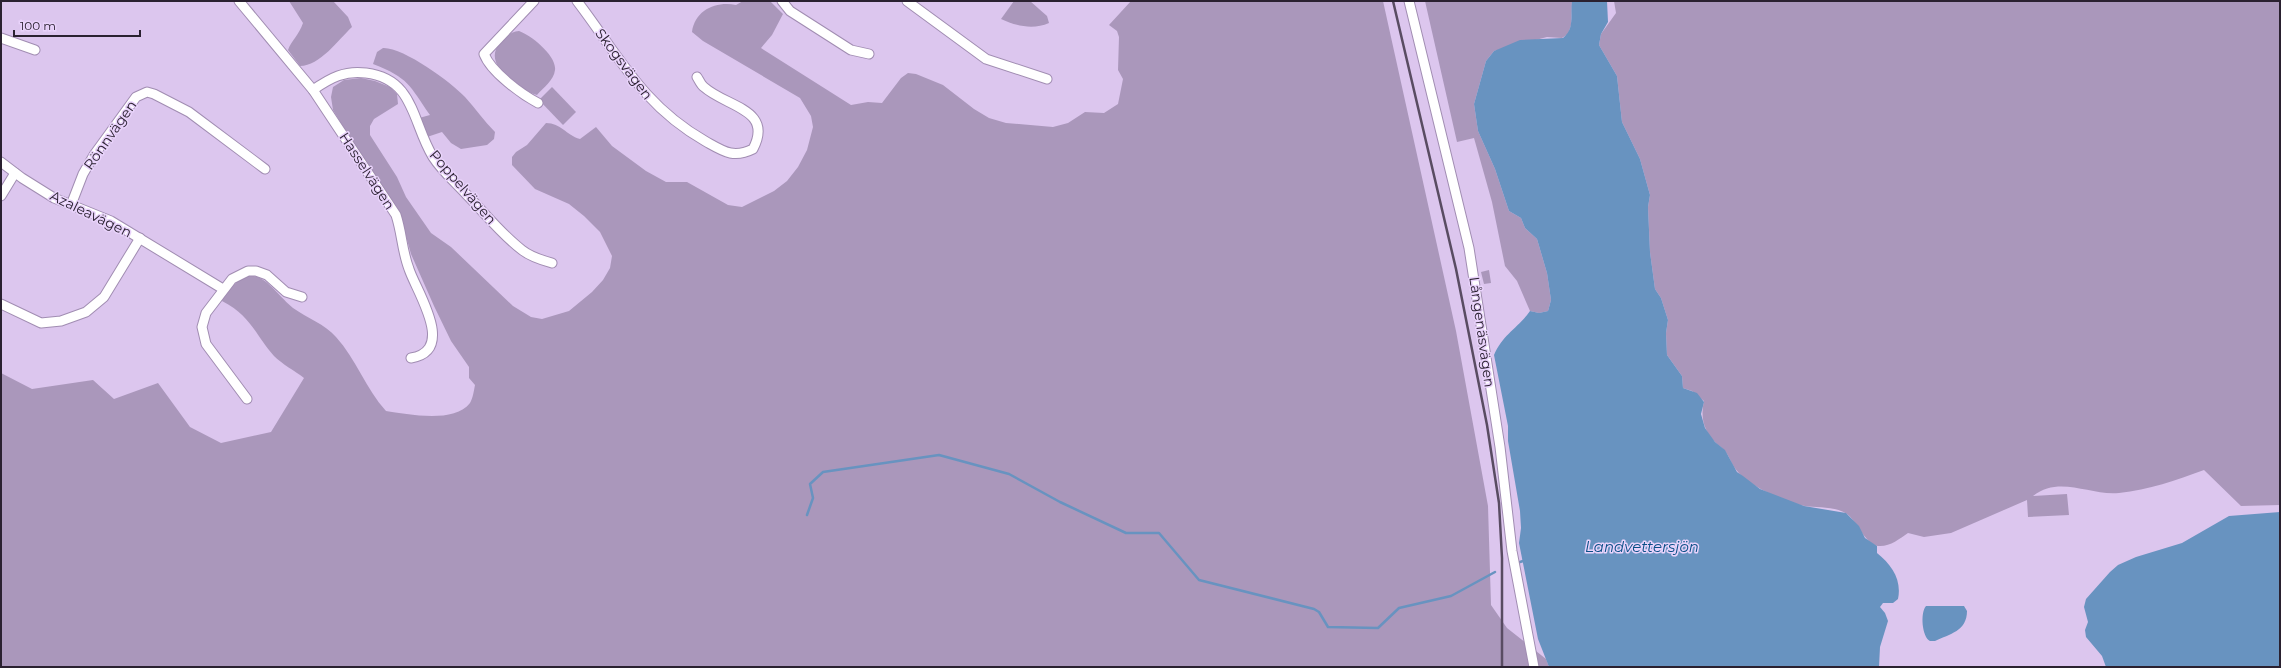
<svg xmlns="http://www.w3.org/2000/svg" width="2281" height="668" font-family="Montserrat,sans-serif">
	<rect width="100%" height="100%" fill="#dcc6ee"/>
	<!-- green -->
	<g fill="#aa97bb">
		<path d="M 289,1 L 333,1 L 348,17 L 352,27 C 338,40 320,66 300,66 L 288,50 C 291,41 299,35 303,23 Z"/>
		<path d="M 743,1 L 770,1 L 783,14 L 772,35 L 761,48 L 851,105 L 868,102 L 882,103 L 901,78 L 908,73 L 916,74 L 943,85 L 974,109 L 989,118 L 1006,123 L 1053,127 L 1068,123 L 1085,112 L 1104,113 L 1118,104 L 1123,79 L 1118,70 L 1119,37 L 1117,31 L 1109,25 L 1131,1 L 1383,1 L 1456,331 L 1488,506 L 1491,605 L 1507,628 L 1546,659 L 1549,667 L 1,667 L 1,373 L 32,389 L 93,380 L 114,399 L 158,383 L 190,427 L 221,443 L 271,432 L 304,378 C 295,371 282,364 274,356 C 254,333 251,316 222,301 C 224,293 230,288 237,282 C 259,262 277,296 293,308 C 307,318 325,324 336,337 C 356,359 366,389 386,411 C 407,414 454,424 470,403 C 473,398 474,390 475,385 L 469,378 L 469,367 L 451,341 L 434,306 L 411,254 L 403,225 L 333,110 L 331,97 L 333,87 L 344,80 L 361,78 L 375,81 L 390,87 L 397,94 L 398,104 L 374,119 L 370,126 L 370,135 L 397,177 L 406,197 L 431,233 L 451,247 L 513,306 L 531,317 L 542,319 L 569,311 L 592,292 L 603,280 L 610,268 L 612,256 L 600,232 L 584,216 L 569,204 L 535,189 L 512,165 L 512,157 L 516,152 L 527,145 L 546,123 C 561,123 566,135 580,139 L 596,127 L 612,146 L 646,171 L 666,182 L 687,182 L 728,205 L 742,207 L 774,191 L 787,181 L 798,167 L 807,150 L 813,127 L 811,116 L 800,98 L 703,41 L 692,32 C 695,10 716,1 736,5 Z"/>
		<path d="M 1014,1 L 1030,1 L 1047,16 L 1049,23 C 1033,30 1016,26 1001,19 Z"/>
		<polygon points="1425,1 1572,1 1571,25 1568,34 1562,38 1547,37 1494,51 1486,61 1474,104 1478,131 1495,169 1509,211 1521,218 1525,228 1537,239 1547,273 1551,300 1548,311 1539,313 1530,311 1517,281 1505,266 1492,202 1474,138 1457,142"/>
		<path d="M 1614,1 L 2280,1 L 2280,505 L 2241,506 L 2204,470 C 2176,480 2149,490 2119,493 C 2090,496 2060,475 2033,496 L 2067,494 L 2069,515 L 2028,517 L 2027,500 L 1951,533 L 1924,537 L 1908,533 C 1899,539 1890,547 1878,546 C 1865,544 1857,521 1847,514 C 1836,506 1817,508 1805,506 C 1787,503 1749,486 1738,472 C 1732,466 1730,457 1725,451 C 1723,448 1719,446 1716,443 C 1704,432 1700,417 1704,401 L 1692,391 L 1683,388 L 1682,376 L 1667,355 L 1666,333 L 1668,320 L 1661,298 L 1655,289 L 1650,252 L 1648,207 L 1650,195 L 1640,159 L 1622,122 L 1617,76 L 1599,45 L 1601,34 L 1616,13 Z"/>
		<path d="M 519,31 C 531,35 557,56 555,70 C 554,80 543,88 537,95 C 517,89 480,63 501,42 C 507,36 510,32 519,31 Z"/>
		<path d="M 383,48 C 403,47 451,82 465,97 C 475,108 484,121 495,132 L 494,139 L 487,145 L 461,149 L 451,143 L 442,132 L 427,137 L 419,118 L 430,115 C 409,85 409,78 373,64 L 377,52 Z"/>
		<polygon points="552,87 576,112 563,125 539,100"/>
		<polygon points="1489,270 1491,283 1484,284 1481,272"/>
	</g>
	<!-- water -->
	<g fill="#6893c0">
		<path d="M 1572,1 L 1607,1 L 1608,22 L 1601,34 L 1599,45 L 1617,76 L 1622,122 L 1640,159 L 1650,195 L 1648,207 L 1650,252 L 1655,289 L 1661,298 L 1668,320 L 1666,333 L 1667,355 L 1682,376 L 1683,388 L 1697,393 L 1704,402 L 1701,414 L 1705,428 L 1715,442 L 1725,450 L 1737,472 L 1743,476 L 1760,489 L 1804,506 L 1846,513 L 1859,526 L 1865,538 L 1877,546 L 1877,553 C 1892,565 1902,580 1898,599 L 1893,603 L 1883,603 L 1880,607 L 1885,613 L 1888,621 L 1880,647 L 1879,667 L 1549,667 L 1538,639 L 1519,543 L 1521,528 L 1520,511 L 1508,441 L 1508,426 L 1494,355 C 1503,334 1518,328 1530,311 L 1539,313 L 1548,311 L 1551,300 L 1547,273 L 1537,239 L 1525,228 L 1521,218 L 1509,211 L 1495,169 L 1478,131 L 1474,104 L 1486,61 L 1494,51 L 1520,40 L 1563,38 C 1575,29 1570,15 1572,1 Z"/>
		<polygon points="2280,512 2280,667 2106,667 2102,656 2086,637 2085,630 2088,622 2084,607 2086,599 2110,572 2118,565 2136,557 2182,543 2229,516"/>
		<path d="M 1926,606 L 1964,606 L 1967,611 C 1967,631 1950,634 1935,641 L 1930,641 C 1922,637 1920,613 1926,606 Z"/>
	</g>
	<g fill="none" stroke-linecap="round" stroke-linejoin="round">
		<!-- stream -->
		<g stroke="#6893c0" stroke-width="2.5">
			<polyline points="807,515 813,498 810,484 823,472 939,455 1009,474 1060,502 1126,533 1159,533 1199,580 1314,609 1319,612 1328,627 1378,628 1399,608 1451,596 1495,572"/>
			<polyline points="1520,562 1523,561"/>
		</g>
		<defs>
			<g id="minor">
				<path d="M 239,1 L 313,90 L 396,215 C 402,233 402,251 409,269 C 416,291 457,350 411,358"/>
				<path d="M 534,1 L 484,54 C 491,72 521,94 538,103"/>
				<path d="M 577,1 C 619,56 642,105 705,141 C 723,151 733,159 753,149 C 774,109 726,107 704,87 C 701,85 699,80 697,77"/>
				<polyline points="782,1 790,11 851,50 869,54"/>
				<polyline points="907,1 986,59 1047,79"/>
				<polyline points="1409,1 1469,248 1500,447 1512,551 1534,667"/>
				<polyline points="1,38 35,50"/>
				<path d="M 313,90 C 330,78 345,70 366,73 C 415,79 412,123 433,157 C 442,171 455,182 466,194 C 484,212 501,234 522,250 C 531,257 541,260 552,263"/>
				<polyline points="1,162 22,178 54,198 111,221 223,289"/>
				<polyline points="1,196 15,173"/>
				<polyline points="71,205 83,174 94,155 136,97 147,92 154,94 189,112 265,169"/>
				<polyline points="1,304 41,323 61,321 86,312 104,297 140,238"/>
				<polyline points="247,399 206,344 202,327 206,313 232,279 248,271 256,271 267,275 286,292 302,297"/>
			</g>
		</defs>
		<!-- minor casing -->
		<use href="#minor" stroke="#a18db2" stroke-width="11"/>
		<!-- minor -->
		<use href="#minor" stroke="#fff" stroke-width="9"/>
		<!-- rail -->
		<polyline stroke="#594c62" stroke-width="2.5" points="1393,1 1456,269 1487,425 1499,503 1502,558 1502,667"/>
	</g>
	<g text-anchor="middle" stroke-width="3" stroke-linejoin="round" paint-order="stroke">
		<!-- street labels -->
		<g font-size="14" fill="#2a2130" stroke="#e9d3fb">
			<text transform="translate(624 64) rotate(53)" y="5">Skogsvägen</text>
			<text transform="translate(110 135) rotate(-55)" y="5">Rönnvägen</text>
			<text transform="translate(367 171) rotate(57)" y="5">Hasselvägen</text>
			<text transform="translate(463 187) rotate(49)" y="5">Poppelvägen</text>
			<text transform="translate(91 214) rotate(26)" y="5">Azaleavägen</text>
			<text transform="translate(1482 332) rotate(82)" y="5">Långenäsvägen</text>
		</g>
		<!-- water labels -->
		<g font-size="15" font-style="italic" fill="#094f87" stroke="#e9d3fb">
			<text x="1642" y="552">Landvettersjön</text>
		</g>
	</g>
	<!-- border -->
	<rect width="2281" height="668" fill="none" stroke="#2a2130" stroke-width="4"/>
	<!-- scale -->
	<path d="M14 30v6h126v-6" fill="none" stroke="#2a2130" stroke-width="2"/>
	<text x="20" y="30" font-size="12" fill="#2a2130" stroke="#e9d3fb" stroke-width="3" paint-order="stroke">100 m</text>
</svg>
